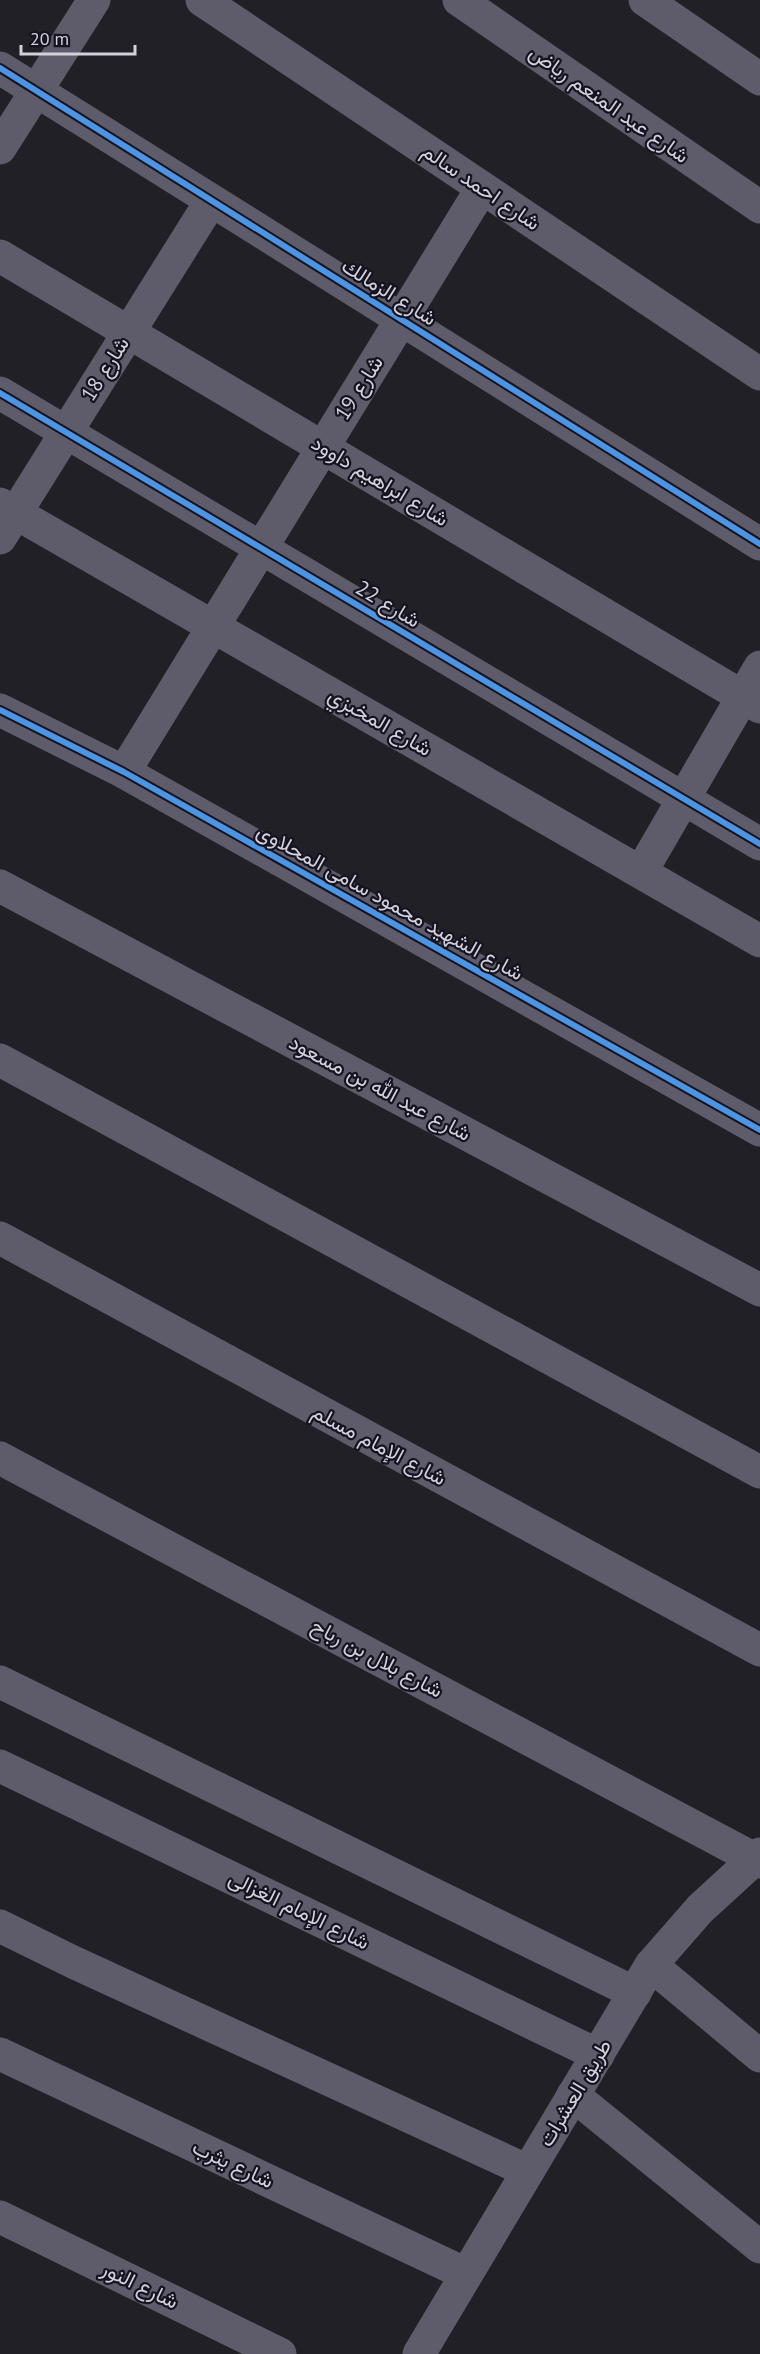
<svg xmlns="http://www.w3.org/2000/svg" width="760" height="2354" font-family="'PT Sans',Vazirmatn,sans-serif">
	<rect width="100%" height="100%" fill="#202026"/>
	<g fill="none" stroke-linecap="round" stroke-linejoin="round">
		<!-- minor -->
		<g stroke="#5e5c6a" stroke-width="33">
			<polyline points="202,0 760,374"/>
			<polyline points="459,0 760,207"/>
			<polyline points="645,0 760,79"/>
			<polyline points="0,68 760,544"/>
			<polyline points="0,148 94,0"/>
			<polyline points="0,256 760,707"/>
			<polyline points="0,393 760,844"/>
			<polyline points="0,504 760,941"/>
			<polyline points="0,538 211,201"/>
			<polyline points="0,710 124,772 760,1130"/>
			<polyline points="124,772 482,188"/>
			<polyline points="641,872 760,667"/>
			<polyline points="0,886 760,1290"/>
			<polyline points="0,1060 760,1472"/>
			<polyline points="0,1238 760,1650"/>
			<polyline points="0,1458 760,1862"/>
			<polyline points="0,1682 635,1993"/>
			<polyline points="0,1766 598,2055"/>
			<polyline points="0,1926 73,1962 528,2171"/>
			<polyline points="651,1965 760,2056"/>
			<polyline points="0,2054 466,2274"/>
			<polyline points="573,2095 760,2247"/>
			<polyline points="0,2217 280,2354"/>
			<polyline points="419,2354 651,1965 700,1909 760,1854"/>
		</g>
		<defs>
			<g id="cycleway">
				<polyline points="0,68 760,544"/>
				<polyline points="0,393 760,844"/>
				<polyline points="0,710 124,772 760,1130"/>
			</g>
		</defs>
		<!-- cycleway casing -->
		<use href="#cycleway" stroke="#151320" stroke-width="10"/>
		<!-- cycleway -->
		<use href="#cycleway" stroke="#4d94e3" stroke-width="6"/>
	</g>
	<g text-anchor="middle" stroke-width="4.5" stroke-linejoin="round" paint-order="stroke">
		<!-- street labels -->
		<g font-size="21" fill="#d2d1db" stroke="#151320">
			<text transform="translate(609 104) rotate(35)" y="7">شارع عبد المنعم رياض</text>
			<text transform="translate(481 187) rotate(34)" y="7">شارع احمد سالم</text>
			<text transform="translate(389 292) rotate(32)" y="7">شارع الزمالك</text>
			<text transform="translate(105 369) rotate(-58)" y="7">شارع 18</text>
			<text transform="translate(359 388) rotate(-58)" y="7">شارع 19</text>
			<text transform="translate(380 481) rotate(31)" y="7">شارع ابراهيم داوود</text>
			<text transform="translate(388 604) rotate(31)" y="7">شارع 22</text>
			<text transform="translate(380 722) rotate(30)" y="7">شارع المخبزي</text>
			<text transform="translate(390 902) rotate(29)" y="7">شارع الشهيد محمود سامى المحلاوى</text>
			<text transform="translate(380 1088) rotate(28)" y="7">شارع عبد الله بن مسعود</text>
			<text transform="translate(379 1445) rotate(28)" y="7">شارع الإمام مسلم</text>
			<text transform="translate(377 1658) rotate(28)" y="7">شارع بلال بن رباح</text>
			<text transform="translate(299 1910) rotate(26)" y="7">شارع الإمام الغزالى</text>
			<text transform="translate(575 2093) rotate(-59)" y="7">طريق العشرات</text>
			<text transform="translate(233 2164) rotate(25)" y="7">شارع يثرب</text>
			<text transform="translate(140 2285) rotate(26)" y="7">شارع النور</text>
		</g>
	</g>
	<!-- scale -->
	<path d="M21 45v9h114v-9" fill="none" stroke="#d2d1db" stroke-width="3"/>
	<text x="30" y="45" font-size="18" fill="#d2d1db" stroke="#151320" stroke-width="4.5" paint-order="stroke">20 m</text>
</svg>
